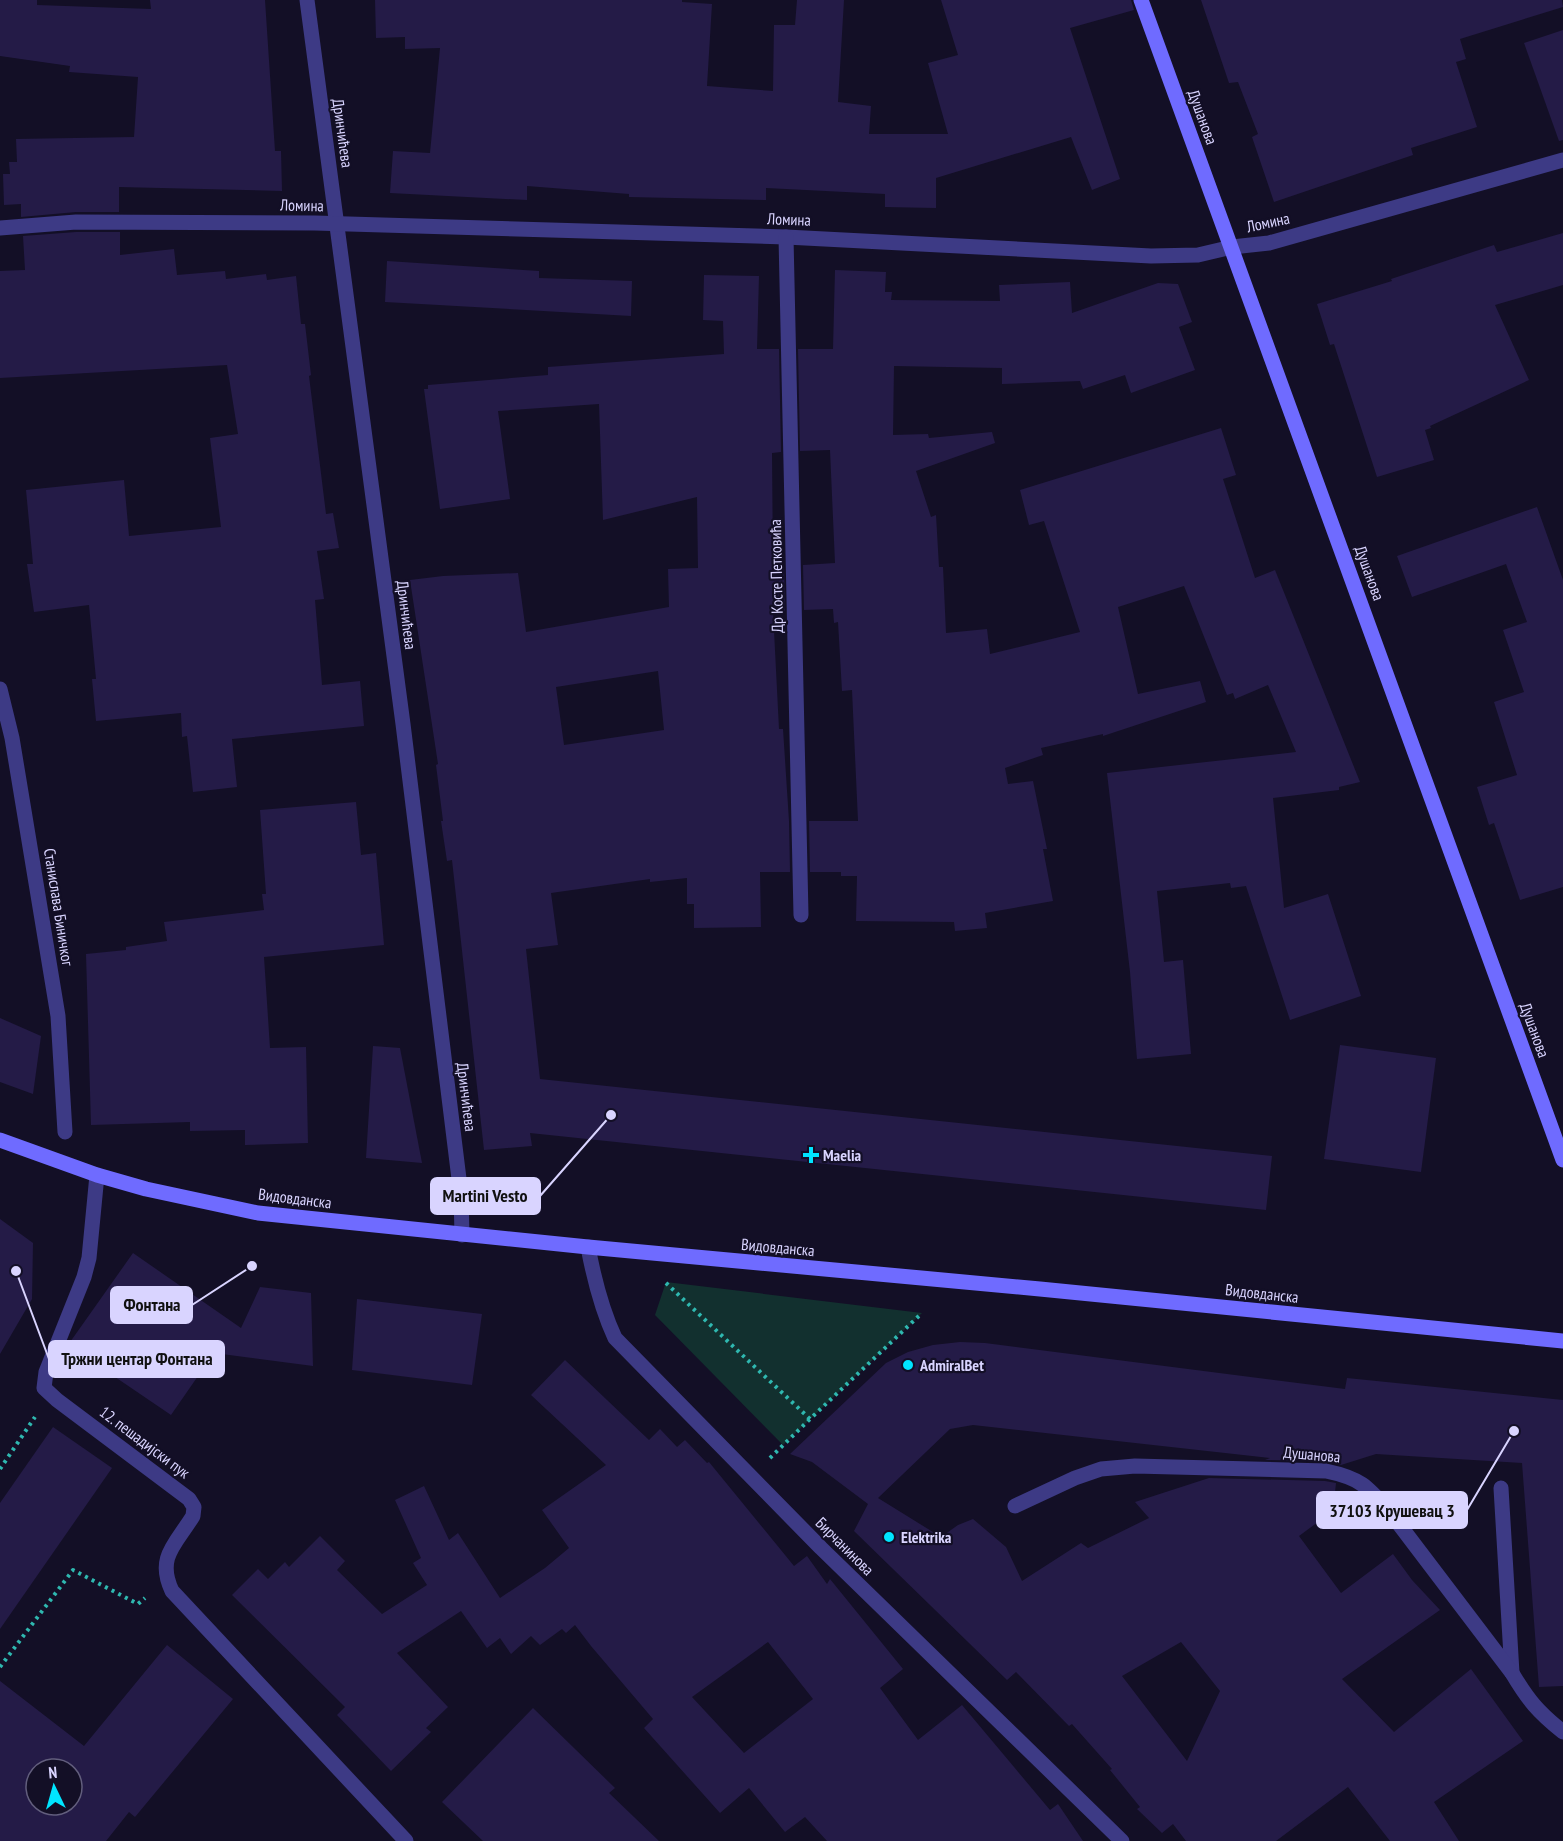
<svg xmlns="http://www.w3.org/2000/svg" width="1563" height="1841" font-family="'PT Sans Narrow',sans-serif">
	<rect width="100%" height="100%" fill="#130f26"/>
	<!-- green -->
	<polygon fill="#12302f" points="666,1282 922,1313 783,1445 655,1315"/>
	<!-- building -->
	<g fill="#241b47" fill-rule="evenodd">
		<polygon points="0,0 37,0 37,5 151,9 150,0 265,0 275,151 281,151 282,191 119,187 119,212 76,212 21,217 21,204 4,205 3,174 10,174 9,162 17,162 16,139 134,137 138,77 69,72 70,66 0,56"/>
		<polygon points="375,0 682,0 682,2 712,4 707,86 773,91 774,25 795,25 797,0 844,0 838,102 871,106 869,134 948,134 928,63 958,55 941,0 1131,0 1134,10 1070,28 1120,179 1092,190 1071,137 936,178 936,208 885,207 885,194 766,188 766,200 629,197 629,194 527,186 527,200 390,193 393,151 430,153 440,48 405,49 405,37 376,38"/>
		<polygon points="1201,0 1562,0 1563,7 1460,39 1466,59 1456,62 1477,127 1411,148 1413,155 1274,202 1252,137 1258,134 1238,82 1229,83"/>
		<polygon points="1563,30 1563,140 1559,141 1524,43"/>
		<polygon points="76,232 120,232 120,255 174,249 177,275 225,271 226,279 266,274 267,280 296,276 301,324 305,324 311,375 309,376 326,514 333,513 339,548 317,551 324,599 315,600 322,685 360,681 364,726 232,739 237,787 193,792 187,736 182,737 181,713 96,721 92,679 96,679 89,605 34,612 27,564 33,564 26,490 124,480 129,536 221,527 210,438 238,434 227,365 0,378 0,271 25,270 23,236"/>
		<polygon points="1563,233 1563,285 1495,305 1529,380 1430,426 1431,428 1425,430 1434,460 1377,477 1334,344 1330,345 1317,304 1392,281 1391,279 1494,245 1497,252"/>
		<polygon points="387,261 539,271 539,278 632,281 631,316 385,302"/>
		<polygon points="835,270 886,272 885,292 892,292 891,300 1000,301 999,285 1070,282 1072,313 1158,283 1178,284 1192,322 1179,327 1195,370 1131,393 1125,375 1083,389 1080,381 1002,384 1002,368 894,366 893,435 928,434 929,438 992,432 995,443 916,471 931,517 936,515 939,567 943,567 946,633 987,629 990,654 1080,632 1044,521 1029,525 1020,490 1221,428 1236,475 1223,479 1255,578 1275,570 1360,782 1339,787 1339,790 1273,798 1284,908 1328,894 1361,996 1290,1020 1246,886 1231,888 1230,883 1157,891 1164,962 1183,960 1191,1054 1137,1059 1130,972 1107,773 1296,752 1268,685 1235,699 1233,693 1227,695 1184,586 1118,607 1138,694 1200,681 1206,702 1103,736 1103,734 1041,748 1043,755 1005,768 1008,784 1033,781 1047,849 1043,849 1053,901 985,913 987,928 955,931 954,922 856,921 857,876 841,876 841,872 810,872 809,821 858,821 852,690 842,691 838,622 834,623 833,609 804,610 803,565 835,563 830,450 800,451 798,349 833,349"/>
		<path d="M 704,275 L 759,276 L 757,349 L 779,349 L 781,452 L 772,453 L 773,566 L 784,566 L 785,611 L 773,611 L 779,729 L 783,729 L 789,821 L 790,872 L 760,872 L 761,927 L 694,928 L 694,904 L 687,904 L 687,878 L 650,882 L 650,879 L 551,893 L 558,945 L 526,949 L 540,1079 L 1272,1156 L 1266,1210 L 530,1133 L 532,1146 L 484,1150 L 452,860 L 447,861 L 441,821 L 443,821 L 436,765 L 438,764 L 410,580 L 443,576 L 518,573 L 526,632 L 669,607 L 668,569 L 698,568 L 697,497 L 603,520 L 599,404 L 498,411 L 510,499 L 440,509 L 424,389 L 428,389 L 428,385 L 548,375 L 548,367 L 724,354 L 723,321 L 703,320 ZM 658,671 L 664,730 L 564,745 L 556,687 Z"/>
		<polygon points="1537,507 1563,580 1563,887 1520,900 1494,823 1489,825 1477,787 1517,775 1494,702 1524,692 1503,630 1527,622 1506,564 1412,597 1397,556"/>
		<polygon points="356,802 361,855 376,853 384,945 264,957 270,1048 306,1047 308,1143 245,1145 245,1130 190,1131 190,1122 91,1125 86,954 126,950 126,947 167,941 164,922 264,910 262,894 266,894 260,810"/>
		<polygon points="0,1018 41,1036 33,1094 0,1082"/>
		<polygon points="1340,1045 1436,1058 1421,1172 1324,1159"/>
		<polygon points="373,1046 400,1048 422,1163 366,1158"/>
		<polygon points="0,1219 33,1243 32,1299 0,1354"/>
		<polygon points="133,1253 241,1328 260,1287 311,1293 313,1366 214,1353 171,1415 68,1345"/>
		<polygon points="357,1299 482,1314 472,1385 352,1370"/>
		<path d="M 960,1342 L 985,1343 L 1345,1389 L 1347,1378 L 1563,1400 L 1563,1686 L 1539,1687 L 1522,1463 L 1376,1454 L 1341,1465 L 1326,1461 L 1265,1460 L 1270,1458 L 973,1425 L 950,1429 L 878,1498 L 941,1537 L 958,1525 L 973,1519 L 1006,1547 L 1022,1581 L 1081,1543 L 1088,1548 L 1149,1518 L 1135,1502 L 1209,1478 L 1325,1481 L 1336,1483 L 1333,1511 L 1299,1536 L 1341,1593 L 1393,1554 L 1412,1580 L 1440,1610 L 1342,1679 L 1394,1732 L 1471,1669 L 1523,1741 L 1434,1802 L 1459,1841 L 1390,1841 L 1348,1787 L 1276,1841 L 1186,1841 L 1173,1824 L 1162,1833 L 1137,1809 L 1140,1807 L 1110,1770 L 1112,1769 L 1072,1724 L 1069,1726 L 1016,1672 L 1007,1680 L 854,1531 L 868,1504 L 812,1462 L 790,1454 L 886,1363 L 908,1352 L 933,1345 ZM 1181,1642 L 1220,1691 L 1187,1761 L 1122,1676 Z"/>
		<path d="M 565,1360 L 649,1440 L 660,1429 L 677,1447 L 685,1440 L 707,1463 L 709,1462 L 794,1566 L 807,1556 L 827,1584 L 830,1579 L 903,1669 L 880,1688 L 918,1740 L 962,1705 L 1050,1810 L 1058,1804 L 1083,1841 L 827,1841 L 805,1817 L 785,1832 L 749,1788 L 720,1813 L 644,1728 L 653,1719 L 591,1646 L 575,1625 L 566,1633 L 562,1629 L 540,1645 L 531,1636 L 511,1654 L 500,1638 L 487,1648 L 461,1611 L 397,1653 L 448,1707 L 426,1728 L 431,1732 L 391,1771 L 337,1715 L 345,1707 L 232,1595 L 258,1569 L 268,1579 L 285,1562 L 289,1567 L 320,1536 L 345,1561 L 337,1570 L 382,1614 L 427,1585 L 413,1563 L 421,1558 L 395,1500 L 424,1486 L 449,1540 L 458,1533 L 500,1598 L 545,1568 L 569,1548 L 542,1510 L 606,1465 L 531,1395 ZM 768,1642 L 813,1699 L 744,1753 L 692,1697 Z"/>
		<polygon points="53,1427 112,1468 0,1629 0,1503"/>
		<path d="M 167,1645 L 233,1699 L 135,1817 L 129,1812 L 106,1841 L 0,1841 L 0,1681 L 84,1746 ZM 36,1769 L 72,1769 L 72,1805 L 36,1805 Z"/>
		<polygon points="533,1708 615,1788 609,1793 659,1841 483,1841 442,1802"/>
	</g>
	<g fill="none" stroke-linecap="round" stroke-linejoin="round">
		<!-- path -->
		<g stroke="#2fb8b0" stroke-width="4" stroke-dasharray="3 4.5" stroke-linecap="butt">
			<polyline points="666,1283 810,1419 922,1313"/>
			<polyline points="770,1458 810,1419"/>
			<polyline points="0,1469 35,1417"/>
			<polyline points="0,1667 73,1570 138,1604 145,1598"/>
		</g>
		<!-- lane -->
		<g stroke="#3d3a85" stroke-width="15">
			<polyline points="1501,1488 1512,1673"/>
			<path d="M 1015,1506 L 1075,1478 L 1101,1469 L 1135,1466 L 1326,1471 C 1360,1478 1367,1486 1389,1511 L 1512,1673 C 1528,1700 1538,1712 1563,1732"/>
		</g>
		<!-- street -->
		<g stroke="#3d3a85" stroke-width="15">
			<polyline points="307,0 403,724 461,1195 462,1235"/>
			<polyline points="0,228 76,222 315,223 786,237 1151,256 1198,255 1232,247 1269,243 1563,160"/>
			<polyline points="786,237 801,915"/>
			<polyline points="0,689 12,738 58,1016 65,1132"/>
			<path d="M 97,1175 L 89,1258 L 84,1277 L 46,1372 L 44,1388 L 57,1400 L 189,1499 L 194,1507 L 193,1516 C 176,1544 156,1557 172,1591 L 406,1841"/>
			<path d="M 588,1247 C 594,1279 601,1308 615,1338 L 821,1548 L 1122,1841"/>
		</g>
		<!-- secondary -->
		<g stroke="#6f6bff" stroke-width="15">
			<polyline points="1141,0 1563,1160"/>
			<polyline points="0,1140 97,1175 146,1189 258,1213 588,1247 1040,1289 1563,1341"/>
		</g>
	</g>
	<!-- markers -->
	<g fill="#00e5ff" stroke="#130f26" stroke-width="2">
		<path d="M808 1146h6v6h6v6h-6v6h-6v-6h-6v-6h6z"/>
		<circle cx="908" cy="1365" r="6"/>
		<circle cx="889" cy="1537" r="6"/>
	</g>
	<g text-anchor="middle" stroke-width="4.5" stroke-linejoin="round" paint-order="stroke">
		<!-- street labels -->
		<g font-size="16" fill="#d9d4ff" stroke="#130f26">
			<text transform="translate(1203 117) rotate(70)" y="6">Душанова</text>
			<text transform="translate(343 133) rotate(82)" y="6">Дринчићева</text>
			<text transform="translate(302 205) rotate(1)" y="6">Ломина</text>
			<text transform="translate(789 219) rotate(2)" y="6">Ломина</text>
			<text transform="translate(1268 222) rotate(-12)" y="6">Ломина</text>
			<text transform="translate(1370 573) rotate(70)" y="6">Душанова</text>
			<text transform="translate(776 576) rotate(-91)" y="6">Др Косте Петковића</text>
			<text transform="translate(407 615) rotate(83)" y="6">Дринчићева</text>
			<text transform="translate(59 907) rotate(81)" y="6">Станислава Биничког</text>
			<text transform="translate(1535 1030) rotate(70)" y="6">Душанова</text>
			<text transform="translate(467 1097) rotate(83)" y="6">Дринчићева</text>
			<text transform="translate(295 1198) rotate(7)" y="6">Видовданска</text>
			<text transform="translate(778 1247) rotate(5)" y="6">Видовданска</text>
			<text transform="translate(1262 1293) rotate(6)" y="6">Видовданска</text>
			<text transform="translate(145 1442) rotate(37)" y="6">12. пешадијски пук</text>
			<text transform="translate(1312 1454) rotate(5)" y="6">Душанова</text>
			<text transform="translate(845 1546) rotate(45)" y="6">Бирчанинова</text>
		</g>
		<!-- poi labels -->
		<g font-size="16" font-weight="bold" fill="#d9d4ff" stroke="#130f26" text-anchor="start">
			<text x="823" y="1161">Maelia</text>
			<text x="920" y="1371">AdmiralBet</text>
			<text x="901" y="1543">Elektrika</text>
		</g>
	</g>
	<!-- callouts -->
	<path fill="none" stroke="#d9d4ff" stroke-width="2" d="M611 1115L540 1196M252 1266L192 1305M16 1271L49 1359M1514 1431L1467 1510"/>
	<g fill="#d9d4ff" stroke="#130f26" stroke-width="2">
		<circle cx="611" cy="1115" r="6"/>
		<circle cx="252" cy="1266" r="6"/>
		<circle cx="16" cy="1271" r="6"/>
		<circle cx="1514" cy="1431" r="6"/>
	</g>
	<g fill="#d9d4ff" stroke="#d9d4ff" stroke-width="2">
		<rect x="431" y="1178" width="109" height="36" rx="6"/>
		<rect x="111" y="1287" width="81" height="36" rx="6"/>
		<rect x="49" y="1341" width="175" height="36" rx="6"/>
		<rect x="1317" y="1492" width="150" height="36" rx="6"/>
	</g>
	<g font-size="18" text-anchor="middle" font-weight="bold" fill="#111">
		<text x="485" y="1202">Martini Vesto</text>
		<text x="152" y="1311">Фонтана</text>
		<text x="137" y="1365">Тржни центар Фонтана</text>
		<text x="1392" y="1517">37103 Крушевац 3</text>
	</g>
	<!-- north arrow -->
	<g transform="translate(54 1787) rotate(355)"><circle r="28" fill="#130f26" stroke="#625e7d" stroke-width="1.5"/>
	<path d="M0-4.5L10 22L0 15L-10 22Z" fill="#00e5ff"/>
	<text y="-9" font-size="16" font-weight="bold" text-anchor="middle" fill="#d9d4ff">N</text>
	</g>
</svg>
